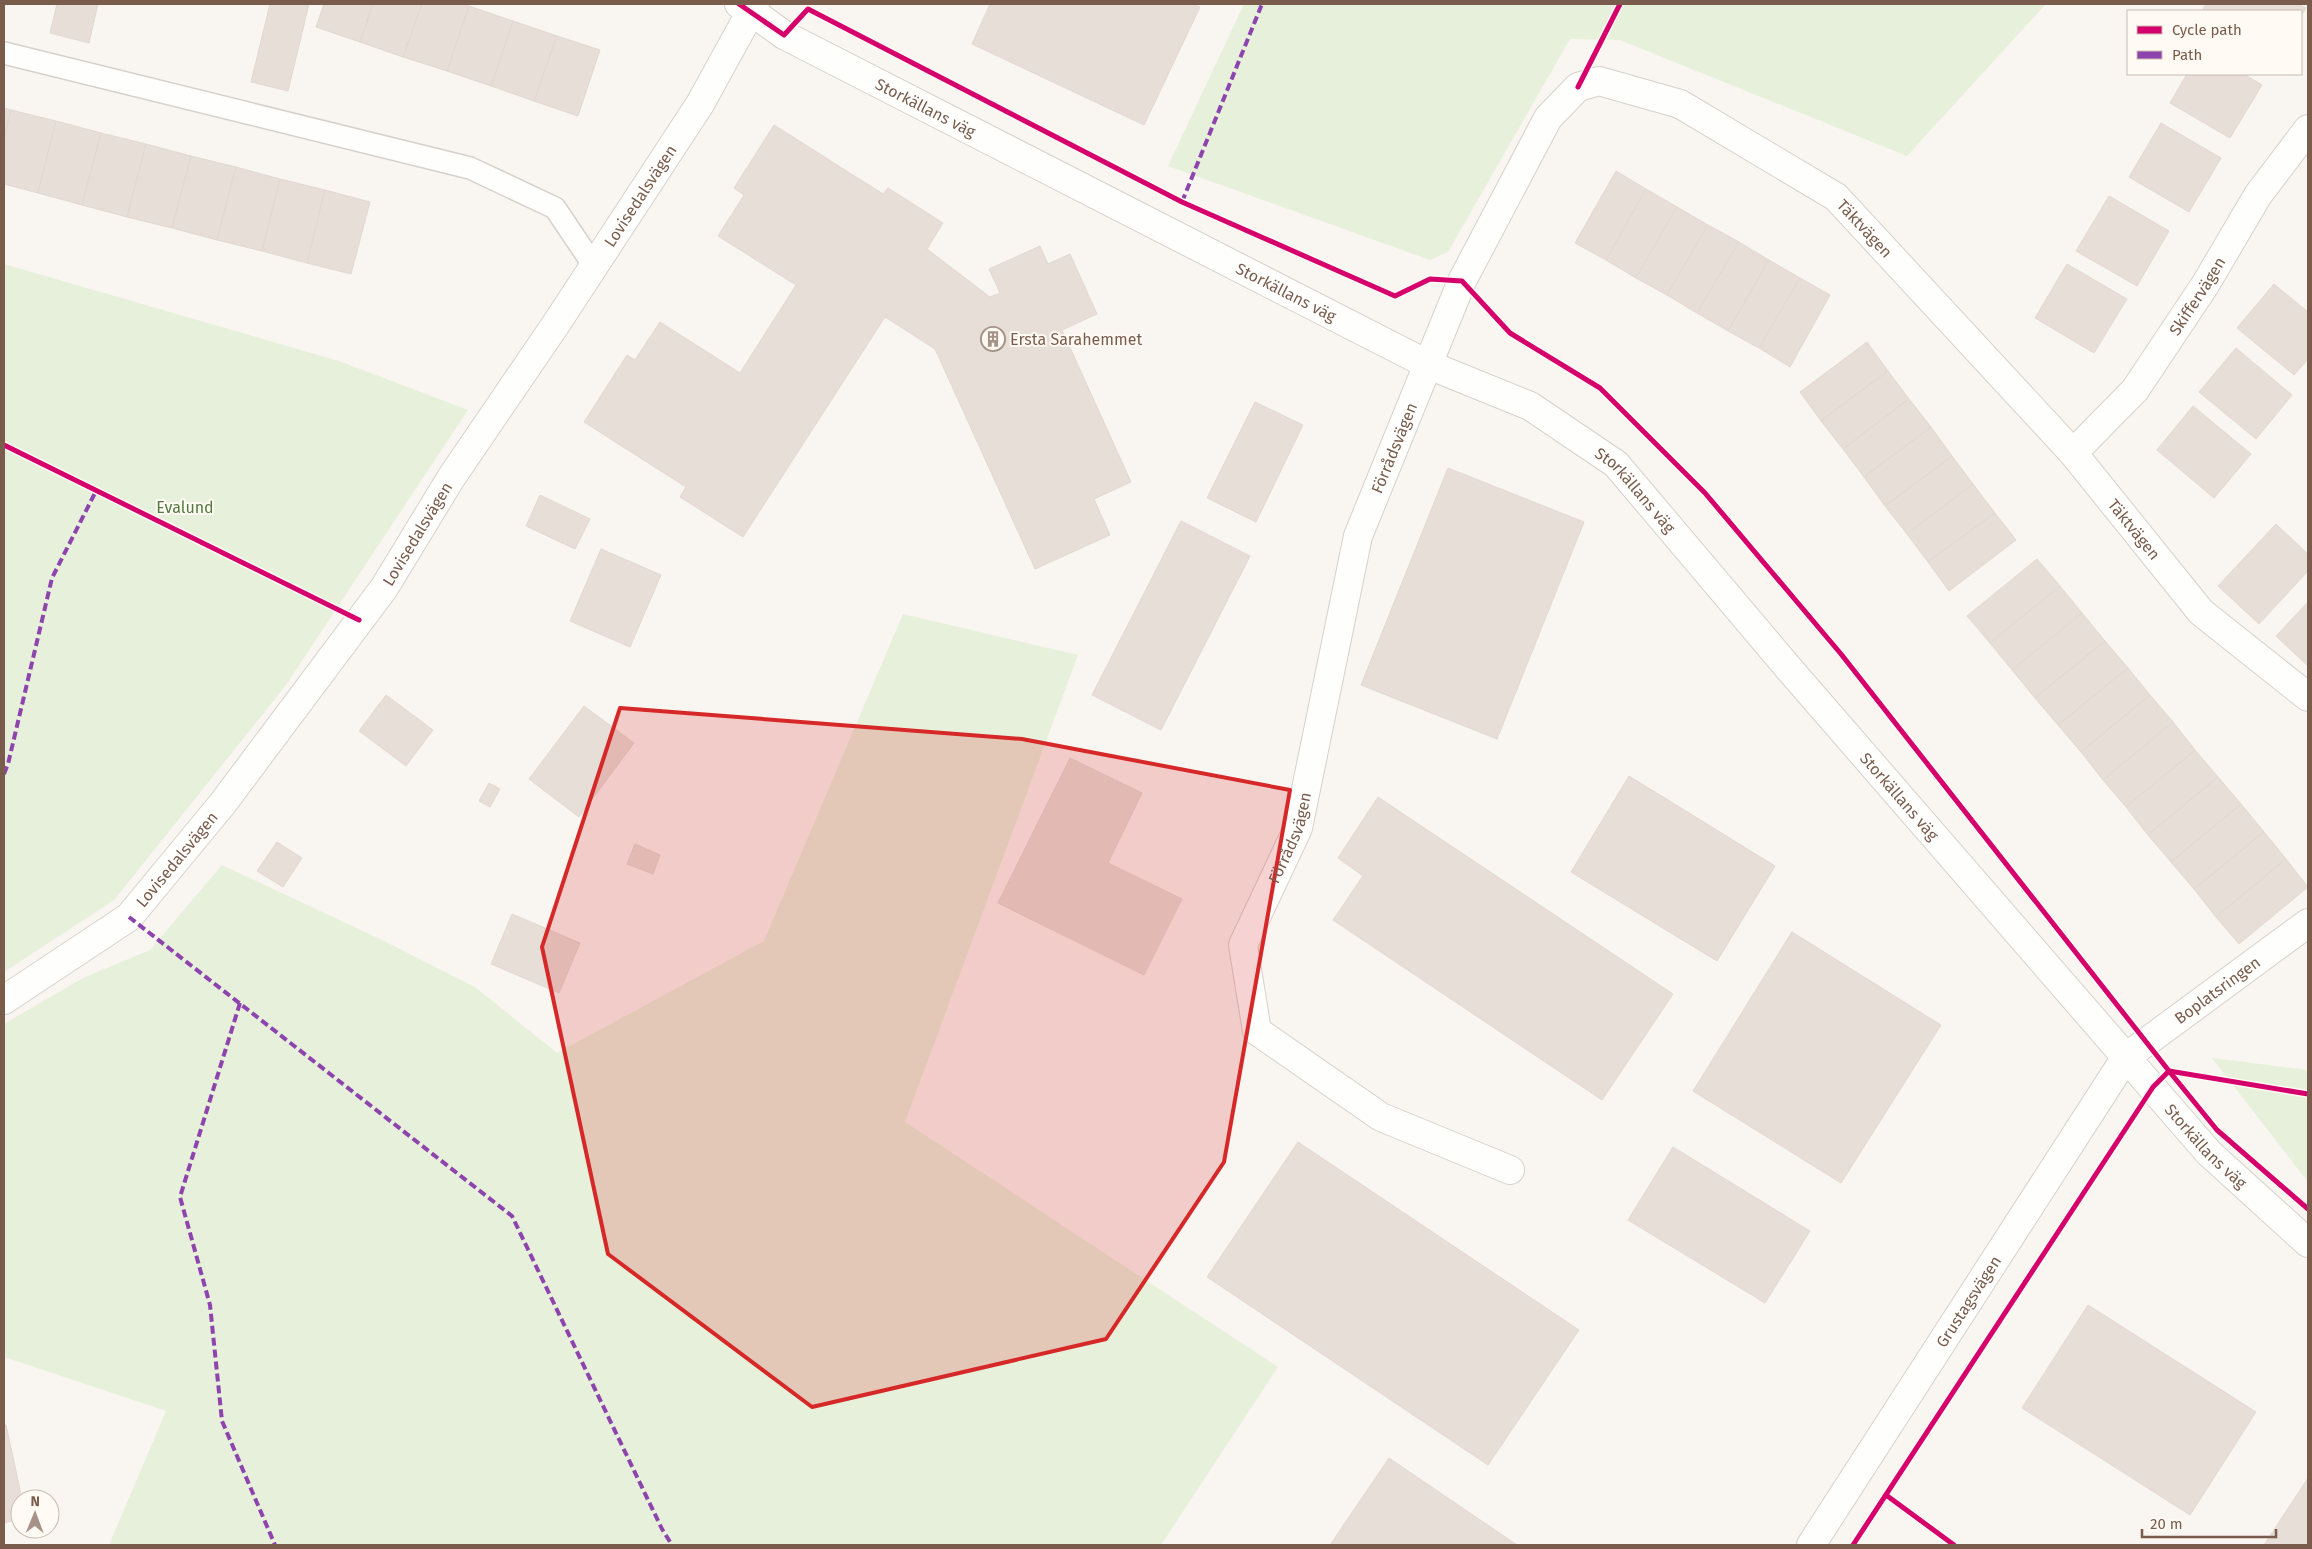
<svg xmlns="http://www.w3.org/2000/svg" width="2312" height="1549" font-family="'Fira Sans',sans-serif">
	<rect width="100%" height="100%" fill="#f9f5f0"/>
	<!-- green -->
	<g fill="#e7f0db">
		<polygon points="1244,4 2046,4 1907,156 1620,40 1570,39 1448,252 1430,260 1168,166"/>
		<polygon points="4,264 339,361 468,410 286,685 114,900 4,972"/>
		<polygon points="903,614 1078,655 905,1122 1278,1367 1161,1545 109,1545 166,1411 4,1357 4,1024 83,978 150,950 222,865 382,940 475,987 557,1053 764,941"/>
		<polygon points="2212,1058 2308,1070 2308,1182"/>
	</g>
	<!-- building -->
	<g fill="#e6ded7" stroke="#e2d8d2">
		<polygon points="57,4 98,4 89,43 50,33"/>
		<polygon points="270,4 309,4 288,91 251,82"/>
		<polygon points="324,4 373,4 360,42 316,27"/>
		<polygon points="373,4 422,4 403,57 360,42"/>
		<polygon points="422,4 463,4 469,6 447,71 403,57"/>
		<polygon points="990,4 1192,4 1200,7 1144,125 972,44"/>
		<polygon points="2206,4 2298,4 2306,8 2301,16 2301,11 2202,11"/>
		<polygon points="469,6 513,21 491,86 447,71"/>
		<polygon points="513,21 557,36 534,101 491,86"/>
		<polygon points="557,36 600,50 578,116 534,101"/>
		<polygon points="2187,74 2244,74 2262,85 2230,138 2170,103"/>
		<polygon points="4,108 11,110 4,139"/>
		<polygon points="11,110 56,121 38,193 4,184 4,139"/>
		<polygon points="56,121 101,133 82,205 38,193"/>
		<polygon points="2161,123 2221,158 2189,212 2129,177"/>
		<polygon points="774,125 883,194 888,188 943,223 927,249 990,297 1000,293 989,269 1040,246 1048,264 1070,254 1097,314 1062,330 1131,482 1094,499 1110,535 1035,569 935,349 885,317 743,537 680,497 686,487 584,422 627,355 635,360 660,322 740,373 796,285 718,236 744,195 734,188"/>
		<polygon points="101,133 146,144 127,217 82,205"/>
		<polygon points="146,144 191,156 172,228 127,217"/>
		<polygon points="191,156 236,167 217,240 172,228"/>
		<polygon points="236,167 280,179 262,251 217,240"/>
		<polygon points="1616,171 1646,189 1606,260 1575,243"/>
		<polygon points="280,179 325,190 307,263 262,251"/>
		<polygon points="1646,189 1677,207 1636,278 1606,260"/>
		<polygon points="325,190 370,202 351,274 307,263"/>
		<polygon points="2109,196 2169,231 2137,286 2076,251"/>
		<polygon points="1677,207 1708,225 1667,295 1636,278"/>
		<polygon points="1708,225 1739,242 1697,313 1667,295"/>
		<polygon points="1739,242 1769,260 1728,331 1697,313"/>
		<polygon points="1769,260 1800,278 1759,348 1728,331"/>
		<polygon points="2067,264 2127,299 2094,353 2035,318"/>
		<polygon points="1800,278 1830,295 1790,367 1759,348"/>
		<polygon points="2274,284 2308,312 2308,359 2294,375 2237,328"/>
		<polygon points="1867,342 1888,371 1821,421 1800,392"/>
		<polygon points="2236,348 2292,395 2256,439 2199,392"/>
		<polygon points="1888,371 1909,399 1843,449 1821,421"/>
		<polygon points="1909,399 1931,427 1864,477 1843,449"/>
		<polygon points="1255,402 1303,425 1256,522 1207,498"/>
		<polygon points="2193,406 2251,454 2214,498 2157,450"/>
		<polygon points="1931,427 1952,456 1885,506 1864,477"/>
		<polygon points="1952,456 1973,484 1907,534 1885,506"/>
		<polygon points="1448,468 1584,522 1497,739 1361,685"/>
		<polygon points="1973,484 1995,513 1928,562 1907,534"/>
		<polygon points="540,495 590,519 575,549 526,526"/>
		<polygon points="1995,513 2016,540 1949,591 1928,562"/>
		<polygon points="1181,521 1250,556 1161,730 1092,695"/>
		<polygon points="2276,524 2308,554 2308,571 2259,624 2218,586"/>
		<polygon points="601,549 661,575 630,647 570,621"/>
		<polygon points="2037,559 2060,586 1990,643 1967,616"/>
		<polygon points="2060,586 2082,613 2012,670 1990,643"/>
		<polygon points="2308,602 2308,666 2276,636"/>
		<polygon points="2082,613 2105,641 2035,698 2012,670"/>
		<polygon points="2105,641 2128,668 2058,725 2035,698"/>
		<polygon points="2128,668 2150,695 2081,752 2058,725"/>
		<polygon points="386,695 433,730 406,766 359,731"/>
		<polygon points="2150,695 2173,722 2103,780 2081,752"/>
		<polygon points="584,706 634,743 579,817 529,779"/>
		<polygon points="2173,722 2195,750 2126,807 2103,780"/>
		<polygon points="2195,750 2218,777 2148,835 2126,807"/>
		<polygon points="1070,758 1142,793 1108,863 1182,899 1144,975 998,903"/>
		<polygon points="1629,776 1775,866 1717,961 1571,872"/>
		<polygon points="2218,777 2241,804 2171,862 2148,835"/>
		<polygon points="489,783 500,789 490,807 479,801"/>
		<polygon points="1378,797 1673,994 1602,1100 1333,920 1363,876 1338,858"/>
		<polygon points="2241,804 2264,832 2194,889 2171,862"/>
		<polygon points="2264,832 2286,859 2216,917 2194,889"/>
		<polygon points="277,842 302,858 283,887 257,871"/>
		<polygon points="635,844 660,855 653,874 627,864"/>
		<polygon points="2286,859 2308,887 2239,944 2216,917"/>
		<polygon points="512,914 580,943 559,993 491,964"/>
		<polygon points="1792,932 1941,1025 1841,1183 1693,1091"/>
		<polygon points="1298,1142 1579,1330 1488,1465 1207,1277"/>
		<polygon points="1673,1147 1810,1231 1765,1303 1628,1220"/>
		<polygon points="2088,1305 2256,1412 2190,1515 2022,1408"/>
		<polygon points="4,1425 6,1425 22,1499 20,1499 20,1519 4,1523"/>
		<polygon points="1389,1458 1517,1545 1330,1545"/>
		<polygon points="2308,1478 2308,1545 2264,1545"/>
	</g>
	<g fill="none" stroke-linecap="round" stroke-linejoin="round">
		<defs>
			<polyline id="lane" points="4,53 470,168 555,208 594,266"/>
			<g id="street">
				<path id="s1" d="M 751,11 L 784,35 L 1429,365 L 1530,406 L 1616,464 L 1791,671 L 2209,1153 L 2308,1243"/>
				<path id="s2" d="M 2073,453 L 2135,390 L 2205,285 L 2258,195 L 2308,129"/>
				<path id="s3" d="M 4,1000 L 129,917 L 223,803 L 384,588 L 451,478 L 556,324 L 700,104 L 755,4"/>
				<path id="s4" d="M 1510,1170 L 1381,1117 L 1257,1031 L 1243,945 L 1298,828 L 1358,536 L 1462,281 L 1548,118 L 1578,87 L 1599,81 L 1680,104 L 1836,197 L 2073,453 L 2201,612 L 2308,697"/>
				<path id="s5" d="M 1811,1545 L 2126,1057 L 2308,923"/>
			</g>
			<polyline id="secondary" points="739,4 751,11"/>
		</defs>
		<!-- lane casing -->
		<use href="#lane" stroke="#d7d1cb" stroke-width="24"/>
		<!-- street casing -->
		<use href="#street" stroke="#d7d1cb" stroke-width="30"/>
		<!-- secondary casing -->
		<use href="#secondary" stroke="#d9d2cb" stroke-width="30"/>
		<!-- lane -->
		<use href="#lane" stroke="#fefefd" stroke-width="21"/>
		<!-- street -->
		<use href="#street" stroke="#fefefd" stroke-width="28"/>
		<!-- secondary -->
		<use href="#secondary" stroke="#fefefd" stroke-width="28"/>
		<!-- quiet -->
		<g stroke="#8e44ad" stroke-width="4" stroke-dasharray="8 4" stroke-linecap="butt">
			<polyline points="1182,202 1262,4"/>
			<polyline points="4,774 8,764 52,578 96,491"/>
			<polyline points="129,917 512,1216 662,1529 672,1545"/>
			<polyline points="240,1003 180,1197 210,1305 222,1421 275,1545"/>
		</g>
		<defs>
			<g id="cycleway">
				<polyline points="739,4 784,35 808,9 1182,202 1395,296 1430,279 1462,281 1510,333 1600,388 1705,493 1841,654 2169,1071 2217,1130 2308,1209"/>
				<polyline points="1578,87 1620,4"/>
				<polyline points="4,445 359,620"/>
				<polyline points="1886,1495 1954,1545"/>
				<polyline points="1853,1545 2153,1087 2169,1071 2308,1094"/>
			</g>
		</defs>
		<!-- cycleway casing -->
		<use href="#cycleway" stroke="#fffaf3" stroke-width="8"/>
		<!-- cycleway -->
		<use href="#cycleway" stroke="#d6006c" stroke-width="5"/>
	</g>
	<!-- marked area -->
	<path fill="#d62828" fill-opacity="0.2" stroke="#d62828" stroke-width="4" stroke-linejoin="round" d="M 620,708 L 1022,739 L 1290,790 L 1224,1162 L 1106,1339 L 812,1407 L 608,1254 L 542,947 Z"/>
	<!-- icons -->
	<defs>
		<symbol id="building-ring" viewBox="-11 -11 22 22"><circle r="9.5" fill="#fffaf3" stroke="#a69286" stroke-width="1.5"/><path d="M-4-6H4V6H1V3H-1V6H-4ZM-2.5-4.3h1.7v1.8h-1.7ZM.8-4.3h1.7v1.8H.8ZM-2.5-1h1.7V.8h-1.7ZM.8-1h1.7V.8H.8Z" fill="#a69286"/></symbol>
	</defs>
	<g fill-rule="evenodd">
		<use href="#building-ring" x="979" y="325" width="28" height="28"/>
	</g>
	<g text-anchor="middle" stroke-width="4" stroke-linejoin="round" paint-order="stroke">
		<!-- street labels -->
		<g font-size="16" fill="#7a5c4d" stroke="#fffaf3">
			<text dy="6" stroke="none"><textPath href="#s1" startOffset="200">Storkällans väg</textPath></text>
			<text dy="6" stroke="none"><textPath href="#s3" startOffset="1035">Lovisedalsvägen</textPath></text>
			<text dy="6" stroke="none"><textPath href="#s4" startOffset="1638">Täktvägen</textPath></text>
			<text dy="6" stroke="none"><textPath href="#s1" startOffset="605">Storkällans väg</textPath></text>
			<text dy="6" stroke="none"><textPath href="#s2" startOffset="201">Skiffervägen</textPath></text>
			<text dy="6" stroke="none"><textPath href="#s4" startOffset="900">Förrådsvägen</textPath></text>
			<text dy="6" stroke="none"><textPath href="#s1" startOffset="1010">Storkällans väg</textPath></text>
			<text dy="6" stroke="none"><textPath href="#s4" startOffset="2042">Täktvägen</textPath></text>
			<text dy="6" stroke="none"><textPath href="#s3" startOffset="630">Lovisedalsvägen</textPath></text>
			<text dy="6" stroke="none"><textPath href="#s1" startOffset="1415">Storkällans väg</textPath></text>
			<text dy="6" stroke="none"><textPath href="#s4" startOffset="495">Förrådsvägen</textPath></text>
			<text dy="6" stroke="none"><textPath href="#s3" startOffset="225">Lovisedalsvägen</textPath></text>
			<text dy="6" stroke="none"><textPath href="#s5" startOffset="694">Boplatsringen</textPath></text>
			<text dy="6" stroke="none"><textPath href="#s1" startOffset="1880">Storkällans väg</textPath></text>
			<text dy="6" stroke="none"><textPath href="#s5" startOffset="290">Grustagsvägen</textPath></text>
		</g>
		<!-- poi labels -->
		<g font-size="16" fill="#7a5c4d" stroke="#fffaf3" text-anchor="start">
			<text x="1010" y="345">Ersta Sarahemmet</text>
		</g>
		<!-- park labels -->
		<g font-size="16" fill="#537a41" stroke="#fffaf3">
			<text x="185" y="513">Evalund</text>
		</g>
	</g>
	<!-- border -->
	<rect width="2312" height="1549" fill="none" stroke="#7a5c4d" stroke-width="10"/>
	<!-- legend -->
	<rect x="2127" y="10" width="175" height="65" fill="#fffaf3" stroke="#cabbb1"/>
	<rect x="2137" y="26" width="25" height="8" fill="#d6006c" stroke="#cabbb1"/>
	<text x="2172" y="35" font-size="15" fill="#7a5c4d">Cycle path</text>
	<rect x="2137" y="51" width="25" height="8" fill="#8e44ad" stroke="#cabbb1"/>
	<text x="2172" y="60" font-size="15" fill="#7a5c4d">Path</text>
	<!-- north arrow -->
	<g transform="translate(35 1514) rotate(1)"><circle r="24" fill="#fffaf3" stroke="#cabbb1"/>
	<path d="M0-4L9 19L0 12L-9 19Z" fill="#a69286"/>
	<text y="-8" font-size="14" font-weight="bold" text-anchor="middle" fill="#7a5c4d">N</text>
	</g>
	<!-- scale -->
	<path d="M2142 1529v8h134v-8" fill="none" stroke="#7a5c4d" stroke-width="2.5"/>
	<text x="2150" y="1529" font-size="15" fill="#7a5c4d" stroke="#fffaf3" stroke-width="4" paint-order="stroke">20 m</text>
</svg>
